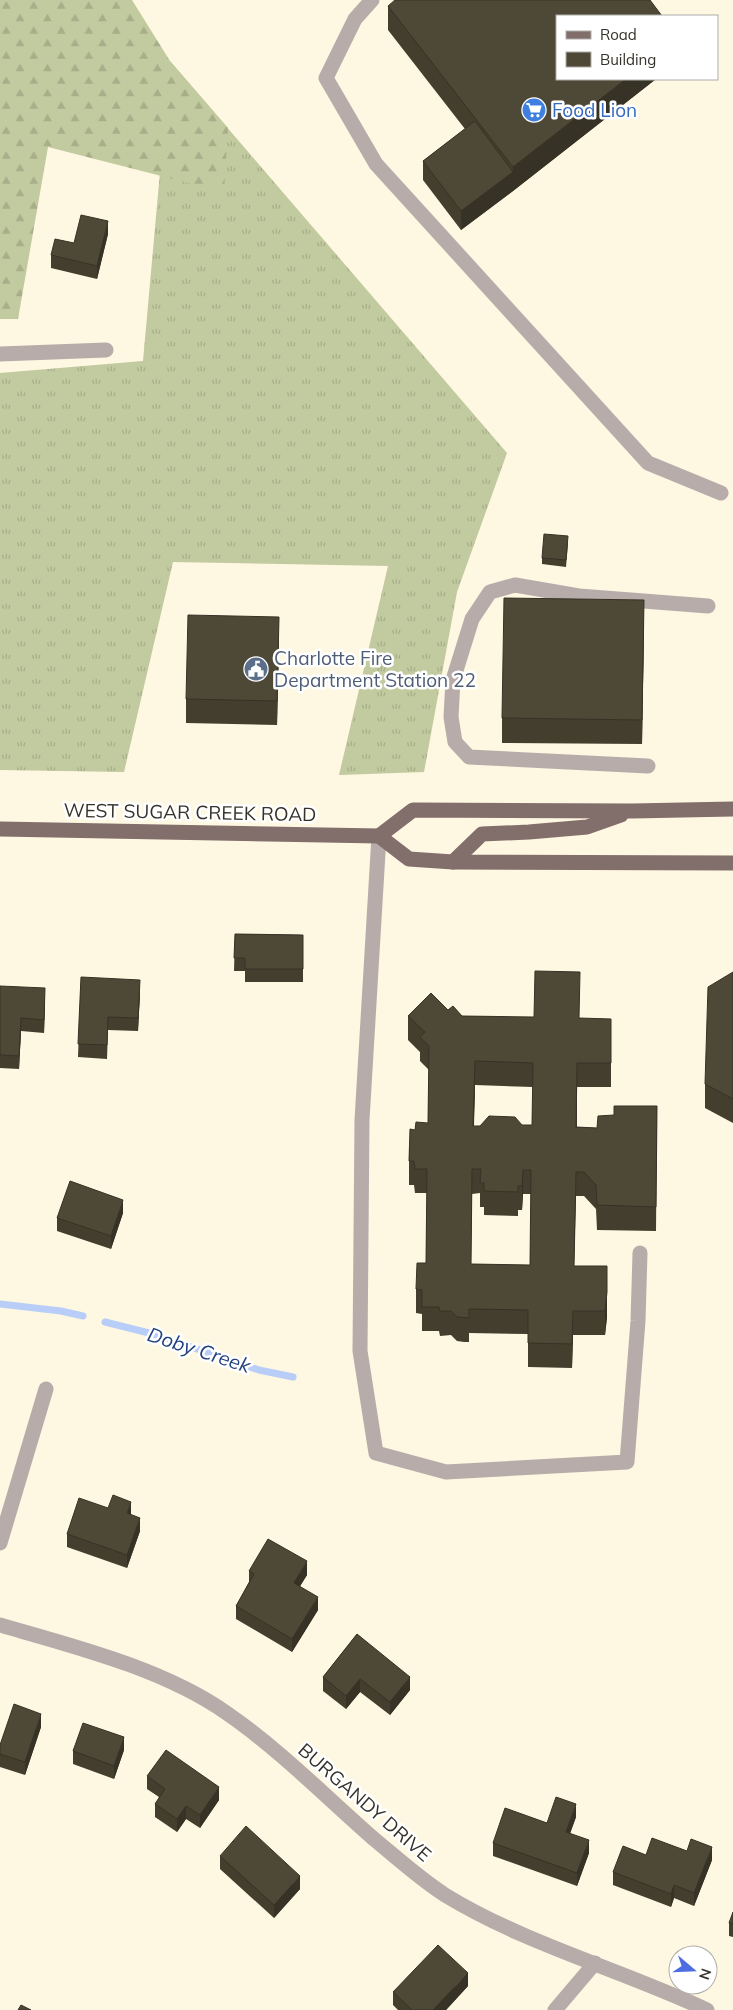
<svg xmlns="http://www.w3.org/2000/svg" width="733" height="2010" font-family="Mulish,sans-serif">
	<defs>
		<pattern id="grass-tufts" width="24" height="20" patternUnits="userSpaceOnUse" patternTransform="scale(1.25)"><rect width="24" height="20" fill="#c2ca9f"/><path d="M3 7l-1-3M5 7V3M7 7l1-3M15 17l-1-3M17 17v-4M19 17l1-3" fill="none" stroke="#a7ae89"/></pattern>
		<pattern id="forest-firs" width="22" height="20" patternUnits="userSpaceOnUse" patternTransform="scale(1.25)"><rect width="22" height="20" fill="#c2ca9f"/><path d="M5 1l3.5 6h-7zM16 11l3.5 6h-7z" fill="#a7ae89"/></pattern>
	</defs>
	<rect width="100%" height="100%" fill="#fef7e1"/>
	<!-- grass -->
	<polygon fill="url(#grass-tufts)" points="170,61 507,453 457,592 424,772 339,775 388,566 173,562 124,772 0,770 0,373 143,361"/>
	<!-- forest -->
	<polygon fill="url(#forest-firs)" points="0,0 132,0 170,61 228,128 224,192 48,147 18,319 0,319"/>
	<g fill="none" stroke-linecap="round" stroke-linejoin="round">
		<!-- stream -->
		<g stroke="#b8cef9" stroke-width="7">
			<polyline points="0,1304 61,1311 83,1316"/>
			<polyline points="105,1322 153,1334 259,1370 293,1377"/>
		</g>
		<!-- minor -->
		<g stroke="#b8acaa" stroke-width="15">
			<polyline points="372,0 355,19 326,78 376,164 648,463 721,493"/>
			<polyline points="0,354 106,350"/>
			<polyline points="648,766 469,757 455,742 451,717 453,680 472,619 490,592 515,585 579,596 708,606"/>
			<polyline points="379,836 362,1120 360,1351 376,1453 446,1472 627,1462 638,1321 640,1253"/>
			<polyline points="0,1543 46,1389"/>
			<path d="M 0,1625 C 73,1646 165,1669 228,1714 C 280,1750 326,1797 374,1839 C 397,1858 420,1879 445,1895 C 525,1944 622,1970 707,2010"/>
			<polyline points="555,2010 595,1963"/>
		</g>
		<!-- major -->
		<g stroke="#826e6a" stroke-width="15">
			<polyline points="0,829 379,836 409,859 453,862 733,863"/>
			<polyline points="379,836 413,810 632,811 733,809"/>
			<polyline points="453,862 482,834 529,832 587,827 621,815"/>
		</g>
	</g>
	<!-- wall -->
	<g fill="#433e2e" fill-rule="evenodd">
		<polygon points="388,6 557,79 656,79 513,191 461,230 423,180 423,161 465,129 388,30"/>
		<polygon points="108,234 97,279 51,268 51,255 74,243"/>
		<polygon points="568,543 566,567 542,564 542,558"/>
		<polygon points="644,624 642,744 502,743 502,718"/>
		<polygon points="279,641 277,725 186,723 186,699"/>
		<polygon points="235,934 303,935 303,982 245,982 245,971 234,971"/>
		<polygon points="733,972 733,1123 705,1108 705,1084"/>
		<polygon points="81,977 140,993 138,1031 108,1030 107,1059 78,1057"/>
		<polygon points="0,986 45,1001 44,1033 21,1031 19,1069 0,1068"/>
		<path d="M 448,1010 L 462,1016 L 611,1019 L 611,1087 L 577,1087 L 577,1127 L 597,1128 L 614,1115 L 657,1106 L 656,1231 L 597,1230 L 596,1209 L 584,1196 L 576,1196 L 574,1266 L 607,1266 L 607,1317 L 605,1335 L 573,1335 L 572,1368 L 528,1367 L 528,1334 L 469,1333 L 469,1342 L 464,1342 L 457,1341 L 451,1335 L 440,1336 L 439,1331 L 422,1331 L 422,1314 L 416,1313 L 416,1289 L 426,1263 L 427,1193 L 415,1193 L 414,1185 L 409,1185 L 409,1148 L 415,1130 L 428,1123 L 429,1070 L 420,1061 L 420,1052 L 408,1040 L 408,1016 ZM 475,1085 L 533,1087 L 532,1125 L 474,1126 ZM 480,1193 L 480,1207 L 484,1207 L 484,1215 L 518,1216 L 518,1210 L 522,1210 L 523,1194 L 531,1194 L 530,1265 L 471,1264 L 472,1194 Z"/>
		<polygon points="123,1213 111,1249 57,1231 57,1218"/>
		<polygon points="108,1508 131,1514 140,1531 127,1568 67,1547 67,1534"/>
		<polygon points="249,1571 307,1575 300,1586 318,1610 292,1652 236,1619 236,1606 249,1582"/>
		<polygon points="357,1634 410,1690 390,1715 360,1692 346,1709 323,1691 323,1677"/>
		<polygon points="41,1727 25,1775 0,1767 0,1745"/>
		<polygon points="124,1750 114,1779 73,1764 73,1751"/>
		<polygon points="147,1776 219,1800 200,1828 186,1819 177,1832 155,1817 155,1804 159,1797 147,1789"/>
		<polygon points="576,1817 570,1833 589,1853 577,1886 493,1856 493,1843 547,1823"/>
		<polygon points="687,1851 712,1860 694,1906 674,1898 671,1907 613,1885 613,1872 646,1855"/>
		<polygon points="220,1856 300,1889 274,1918 220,1869"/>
		<polygon points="733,1912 733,1937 729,1936 729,1923"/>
		<polygon points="468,1986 446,2010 398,2010 393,2005 393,1992"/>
	</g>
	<!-- shaded-wall -->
	<g fill="#373226">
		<polygon points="626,79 656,79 513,191 461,230 461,211 513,172 513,167"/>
		<polygon points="108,221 108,234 97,279 97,266"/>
		<polygon points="644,600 644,624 642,744 642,720"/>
		<polygon points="279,617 279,641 277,725 277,701"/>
		<polygon points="140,980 140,993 138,1031 138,1018"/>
		<polygon points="45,988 45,1001 44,1033 44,1020"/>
		<polygon points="21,1018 21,1031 19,1069 19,1056"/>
		<polygon points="475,1061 475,1085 473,1150 473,1126"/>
		<polygon points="523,1170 523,1194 522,1210 522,1186"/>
		<polygon points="123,1200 123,1213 111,1249 111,1236"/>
		<polygon points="607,1290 607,1317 605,1335 605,1311"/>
		<polygon points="573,1311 573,1335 572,1368 572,1344"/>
		<polygon points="131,1502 131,1515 127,1513"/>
		<polygon points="140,1518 140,1531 127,1568 127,1555"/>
		<polygon points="307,1561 307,1575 294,1596 294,1583"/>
		<polygon points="318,1597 318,1610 292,1652 292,1639"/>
		<polygon points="410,1677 410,1690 390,1715 390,1702"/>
		<polygon points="360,1679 360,1692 346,1709 346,1696"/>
		<polygon points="41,1714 41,1727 25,1775 25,1762"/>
		<polygon points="124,1737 124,1750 114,1779 114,1766"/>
		<polygon points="219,1787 219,1800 200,1828 200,1815"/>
		<polygon points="576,1804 576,1817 566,1845 566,1832"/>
		<polygon points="186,1806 186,1819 177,1832 177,1819"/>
		<polygon points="589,1840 589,1853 577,1886 577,1873"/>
		<polygon points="712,1847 712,1860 694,1906 694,1893"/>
		<polygon points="300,1876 300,1889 274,1918 274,1905"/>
		<polygon points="674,1885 674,1898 671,1907 671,1894"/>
		<polygon points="468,1973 468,1986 446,2010 433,2010"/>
	</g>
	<!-- building -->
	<g fill="#4e4836" stroke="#373226" fill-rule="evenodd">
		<polygon points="395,0 650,0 662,16 557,16 557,79 626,79 513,167 388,6"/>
		<polygon points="475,121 513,172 461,211 423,161"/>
		<polygon points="81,215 108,221 97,266 51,255 55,239 74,243"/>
		<polygon points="544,534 568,536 566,560 542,558"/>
		<polygon points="504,598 644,600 642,720 502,718"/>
		<polygon points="188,615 279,617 277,701 186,699"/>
		<polygon points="235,934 303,935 303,969 245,969 245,958 234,958"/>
		<path d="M 535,971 L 580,972 L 579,1018 L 611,1019 L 611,1063 L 577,1063 L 576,1127 L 597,1128 L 598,1116 L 614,1115 L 614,1106 L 657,1106 L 656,1207 L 597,1205 L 596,1185 L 584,1172 L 576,1172 L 574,1266 L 607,1266 L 607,1292 L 605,1311 L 573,1311 L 572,1344 L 528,1343 L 528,1310 L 469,1309 L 469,1318 L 457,1317 L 451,1311 L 440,1311 L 439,1307 L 422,1307 L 422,1290 L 416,1289 L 417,1263 L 426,1263 L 427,1169 L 415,1169 L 414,1161 L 409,1161 L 410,1129 L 415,1130 L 416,1122 L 428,1123 L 429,1046 L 420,1037 L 425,1032 L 408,1016 L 431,993 L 448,1010 L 453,1006 L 462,1016 L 534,1017 ZM 475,1061 L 533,1063 L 532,1125 L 522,1125 L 515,1117 L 489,1116 L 480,1126 L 473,1126 ZM 472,1169 L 481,1169 L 480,1183 L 484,1183 L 484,1191 L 518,1192 L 518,1186 L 522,1186 L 523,1170 L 531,1170 L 530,1265 L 471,1264 Z"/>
		<polygon points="733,972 733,1099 705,1084 708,987"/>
		<polygon points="81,977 140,980 138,1018 108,1017 107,1045 78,1044"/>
		<polygon points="0,986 45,988 44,1020 21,1018 19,1056 0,1055"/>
		<polygon points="70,1181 123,1200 111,1236 57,1218"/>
		<polygon points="113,1495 131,1502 127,1513 140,1518 127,1555 67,1534 79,1498 108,1508"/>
		<polygon points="268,1539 307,1561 294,1583 318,1597 292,1639 236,1606 254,1574 249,1571"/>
		<polygon points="357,1634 410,1677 390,1702 360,1679 346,1696 323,1677"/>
		<polygon points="14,1704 41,1714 25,1762 0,1754 0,1745"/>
		<polygon points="83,1723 124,1737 114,1766 73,1751"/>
		<polygon points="166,1750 219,1787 200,1815 186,1806 177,1819 155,1804 165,1789 147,1776"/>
		<polygon points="556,1797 576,1804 566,1832 589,1840 577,1873 493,1843 505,1808 547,1823"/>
		<polygon points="246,1826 300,1876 274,1905 220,1856"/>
		<polygon points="652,1838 687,1851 691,1839 712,1847 694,1893 674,1885 671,1894 613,1872 623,1846 646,1855"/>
		<polygon points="733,1912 733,1924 729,1923"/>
		<polygon points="438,1945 468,1973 433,2010 412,2010 393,1992"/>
		<polygon points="21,2005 31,2010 18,2010"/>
	</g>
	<!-- icons -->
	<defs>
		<symbol id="supermarket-disc" viewBox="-11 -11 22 22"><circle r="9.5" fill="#3f7fe0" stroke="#fff"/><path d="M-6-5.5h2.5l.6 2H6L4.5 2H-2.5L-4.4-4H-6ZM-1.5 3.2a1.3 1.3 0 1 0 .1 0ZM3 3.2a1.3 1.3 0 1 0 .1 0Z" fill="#fff"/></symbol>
		<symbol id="civic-disc" viewBox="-11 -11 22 22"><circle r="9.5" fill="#5c6f8a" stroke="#fff"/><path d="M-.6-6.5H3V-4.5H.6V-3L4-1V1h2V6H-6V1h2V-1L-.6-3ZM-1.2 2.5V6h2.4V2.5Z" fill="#fff"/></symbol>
	</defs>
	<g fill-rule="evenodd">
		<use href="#supermarket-disc" x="520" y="96" width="28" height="28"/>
		<use href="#civic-disc" x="242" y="655" width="28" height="28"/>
	</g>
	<g text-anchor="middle" stroke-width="5" stroke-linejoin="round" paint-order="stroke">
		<!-- shop labels -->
		<g font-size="19" fill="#366cbe" stroke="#fff" text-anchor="start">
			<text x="552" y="117">Food Lion</text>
		</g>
		<!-- service labels -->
		<g font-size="19" fill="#4e5e75" stroke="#fff" text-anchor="start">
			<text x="274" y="665">Charlotte Fire<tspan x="274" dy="22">Department Station 22</tspan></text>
		</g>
		<!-- street labels -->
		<g font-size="19" fill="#353229" stroke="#fff">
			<text transform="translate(190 812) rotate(1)" y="7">WEST SUGAR CREEK ROAD</text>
			<text transform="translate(365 1802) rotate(41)" y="7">BURGANDY DRIVE</text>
		</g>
		<!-- water labels -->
		<g font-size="20" font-style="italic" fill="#23417f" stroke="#fff">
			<text transform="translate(199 1350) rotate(18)" y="7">Doby Creek</text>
		</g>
	</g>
	<!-- legend -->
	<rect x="556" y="15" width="162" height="65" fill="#ffffff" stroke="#aeada9"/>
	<rect x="566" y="31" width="25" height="8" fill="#826e6a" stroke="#aeada9"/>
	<text x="600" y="40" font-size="15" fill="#353229">Road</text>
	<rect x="566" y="52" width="25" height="15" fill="#4e4836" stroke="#aeada9"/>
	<text x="600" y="65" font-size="15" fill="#353229">Building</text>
	<!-- north arrow -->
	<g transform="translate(693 1970) rotate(109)"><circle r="24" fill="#ffffff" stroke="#aeada9"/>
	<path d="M0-4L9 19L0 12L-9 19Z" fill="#4d6de1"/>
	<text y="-8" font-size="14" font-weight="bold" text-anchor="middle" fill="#353229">N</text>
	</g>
</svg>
